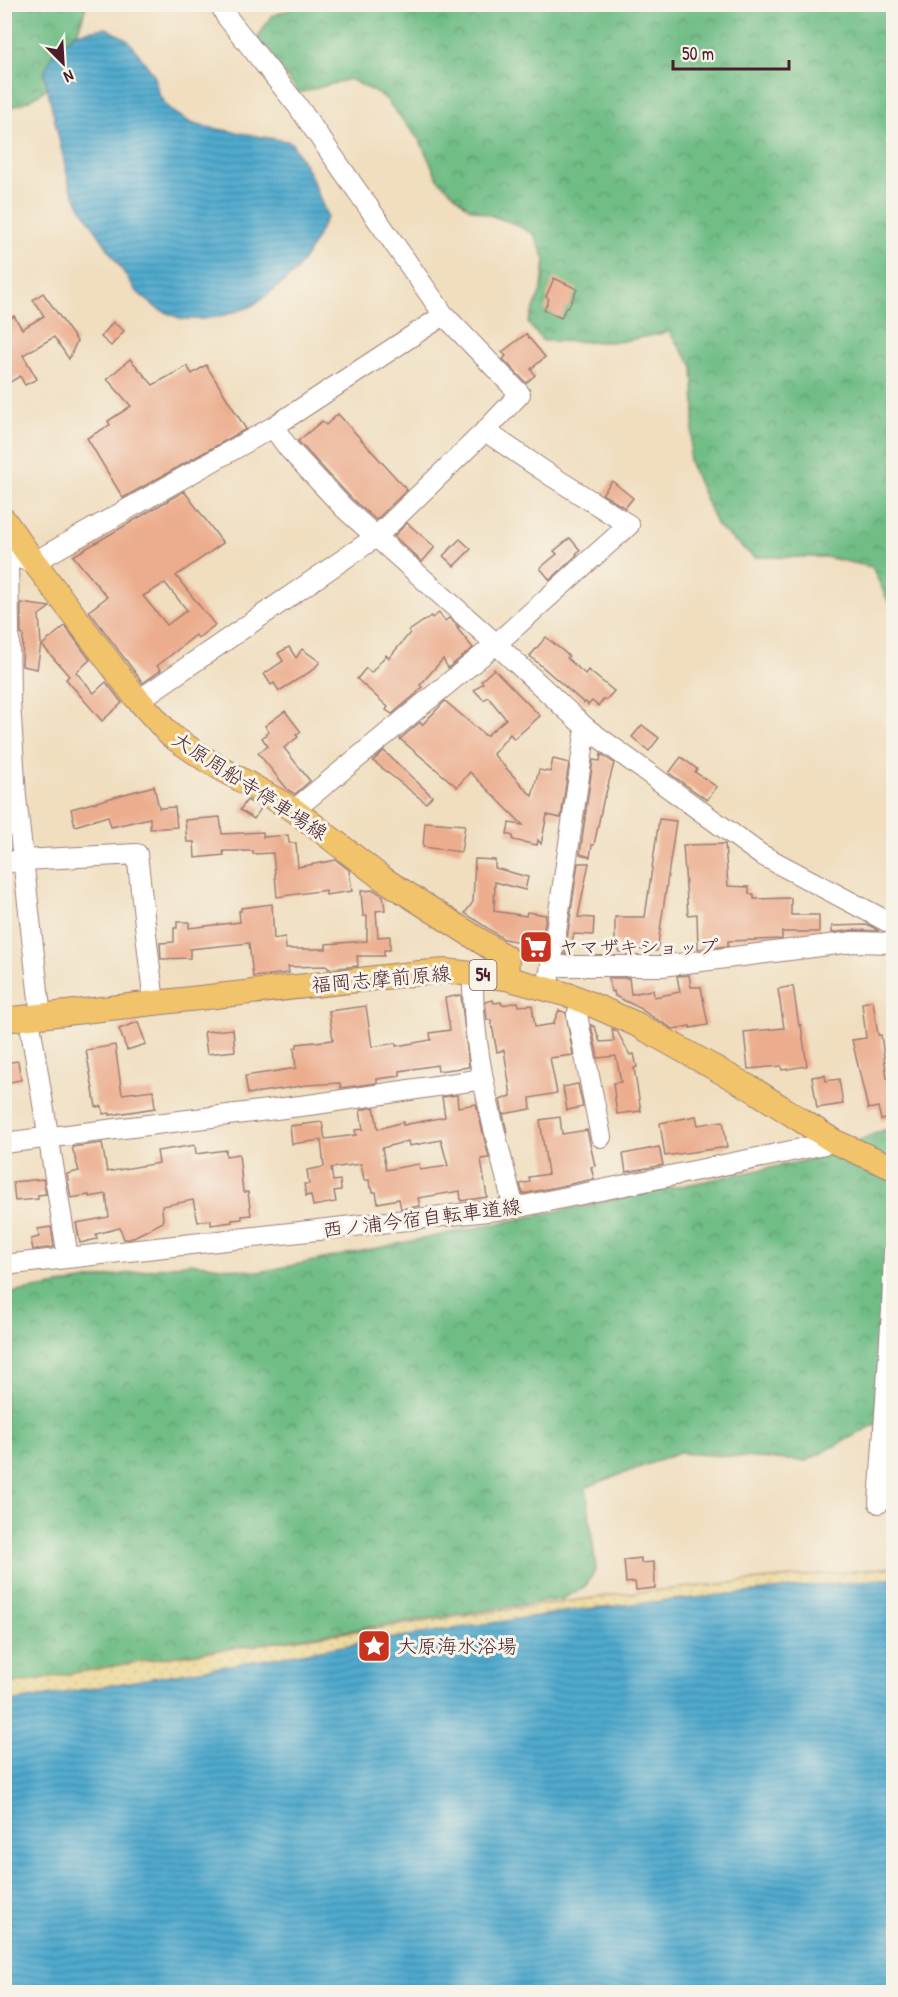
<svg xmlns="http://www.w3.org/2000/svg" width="898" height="1997" font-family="'Patrick Hand','Klee One',sans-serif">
	<defs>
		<pattern id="forest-crowns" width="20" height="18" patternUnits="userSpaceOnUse" patternTransform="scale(1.5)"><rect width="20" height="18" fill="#70bd86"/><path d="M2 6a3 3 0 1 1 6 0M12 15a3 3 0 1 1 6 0" fill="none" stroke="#5e996e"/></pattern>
		<pattern id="sand-dots" width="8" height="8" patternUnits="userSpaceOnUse" patternTransform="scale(1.5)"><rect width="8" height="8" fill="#eeda9e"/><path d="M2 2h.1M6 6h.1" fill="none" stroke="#cebb88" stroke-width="1.8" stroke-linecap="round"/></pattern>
		<pattern id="water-rules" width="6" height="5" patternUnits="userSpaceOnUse" patternTransform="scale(1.5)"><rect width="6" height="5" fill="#50aace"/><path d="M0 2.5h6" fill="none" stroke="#448aa7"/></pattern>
	</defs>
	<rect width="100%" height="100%" fill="#f7f3e8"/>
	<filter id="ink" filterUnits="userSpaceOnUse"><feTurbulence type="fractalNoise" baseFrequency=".0167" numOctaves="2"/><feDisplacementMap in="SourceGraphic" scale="12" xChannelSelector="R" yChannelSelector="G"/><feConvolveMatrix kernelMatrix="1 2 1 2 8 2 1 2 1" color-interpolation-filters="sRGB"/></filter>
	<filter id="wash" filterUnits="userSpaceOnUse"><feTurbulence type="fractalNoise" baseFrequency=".008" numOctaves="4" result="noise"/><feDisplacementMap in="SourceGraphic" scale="24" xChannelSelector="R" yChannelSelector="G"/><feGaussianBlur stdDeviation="1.35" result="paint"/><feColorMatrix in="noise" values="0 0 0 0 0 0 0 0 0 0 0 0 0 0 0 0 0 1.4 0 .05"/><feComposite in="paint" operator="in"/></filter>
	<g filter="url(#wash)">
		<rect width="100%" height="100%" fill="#f0debf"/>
		<!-- forest -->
		<g fill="url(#forest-crowns)" stroke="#5d6e58" stroke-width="1.5">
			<polygon points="306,4 893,5 893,611 872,567 826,557 754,557 717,526 689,461 695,410 693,366 669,332 618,342 543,341 528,323 542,288 545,259 534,234 510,222 469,208 438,179 420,141 384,97 350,79 299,93 257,39 271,16"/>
			<path d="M 5,5 L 86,5 C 84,17 79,28 74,40 C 59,79 47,98 5,109 Z"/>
			<polygon points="893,1129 893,1415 806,1461 679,1453 586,1487 596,1569 585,1587 562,1599 157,1659 5,1685 5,1294 190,1263 260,1272 813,1159 884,1130"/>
		</g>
		<!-- sand -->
		<polygon fill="url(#sand-dots)" stroke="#9c7c64" stroke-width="1.5" points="893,1567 893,1601 5,1720 5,1685 157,1659 621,1594"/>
		<!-- water -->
		<g fill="url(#water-rules)" stroke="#4d647c" stroke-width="1.5">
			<polygon points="106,28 128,40 154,75 159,95 170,110 191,123 201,126 291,142 309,172 327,216 314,243 296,271 274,290 250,307 225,315 203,319 182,319 158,309 136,291 84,212 70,187 44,73 53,53 75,33"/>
			<polygon points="893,1578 893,1992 5,1992 5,1703 361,1643 583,1609"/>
		</g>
		<g id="blocks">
			<!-- building -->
			<g fill="#ecad8e" fill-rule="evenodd">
				<polygon points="554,278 577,289 568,308 566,307 561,318 544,310 549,299 546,297"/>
				<polygon points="43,293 77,341 69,359 54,337 23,355 37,379 25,385 20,376 4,386 4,322 14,316 22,329 44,316 33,300"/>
				<polygon points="113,322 124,331 111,346 101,337"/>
				<polygon points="526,334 545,357 531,369 535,375 526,383 503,359 506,356 502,352"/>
				<polygon points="130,359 153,385 187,366 192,374 206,365 246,429 123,498 87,438 110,425 108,421 131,406 107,379"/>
				<polygon points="338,414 407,490 376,520 352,499 298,441 322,421 326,425"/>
				<polygon points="612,481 633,498 625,508 602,494"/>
				<path d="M 184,491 L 223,543 L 176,576 L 215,625 L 198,638 L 196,635 L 157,666 L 161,670 L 143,683 L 89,611 L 107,597 L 73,556 ZM 165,583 L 187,610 L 167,625 L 143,596 Z"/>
				<polygon points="407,523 435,547 422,562 394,536"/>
				<polygon points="570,538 580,550 576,554 577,555 550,580 540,568 557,554 554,551"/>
				<polygon points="460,539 471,549 454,566 443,556"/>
				<polygon points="21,603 50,607 39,615 41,644 37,669 22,666 23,635 21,634"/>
				<polygon points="439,613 445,621 449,618 459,627 457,628 473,648 448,668 443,659 420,685 422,687 416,694 392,714 386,710 388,707 357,679 366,668 371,673 386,655 389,658 410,633 409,631 431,616 432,618"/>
				<polygon points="65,626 90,660 76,672 94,693 106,682 122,703 102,721 66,679 69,676 42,645"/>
				<polygon points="546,637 569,656 567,658 585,674 588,670 614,691 606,700 604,699 598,706 592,701 588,705 586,702 584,703 530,656"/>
				<polygon points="289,647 296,658 302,649 320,662 313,670 279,691 274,683 271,685 264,674 283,661 278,653"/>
				<polygon points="494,669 540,716 514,739 510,734 493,754 532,796 539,770 550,772 553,759 569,763 561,818 547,815 541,844 538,840 537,845 513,840 513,836 507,834 509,823 523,825 470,772 457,787 400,739 420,722 422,725 445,701 486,736 506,719 488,697 484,700 474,690 483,683 481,681"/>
				<polygon points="285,711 301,732 296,735 298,737 284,748 310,781 295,794 288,790 258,753 268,746 262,738 269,732 265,726"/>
				<polygon points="642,725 659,738 649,751 632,737"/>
				<polygon points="384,751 432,796 426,803 373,761"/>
				<polygon points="601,754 614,763 605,797 604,797 594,845 592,845 590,857 580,854 593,760 600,761"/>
				<polygon points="681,757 697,769 695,772 717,787 707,800 669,773"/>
				<polygon points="154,786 159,808 175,807 177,827 150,829 150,818 111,827 108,816 75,826 71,809"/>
				<polygon points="247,800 261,808 254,819 240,810"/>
				<polygon points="220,817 222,834 263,832 263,837 288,835 289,843 296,843 298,867 336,860 349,870 352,891 326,895 326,890 277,897 273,853 253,854 253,851 223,851 224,855 195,858 194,842 187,842 185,820"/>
				<polygon points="659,819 676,821 657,951 635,949 635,952 619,952 619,942 615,942 615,917 645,917"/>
				<polygon points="425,822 465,825 461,852 423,847"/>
				<polygon points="725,844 728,886 749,887 749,894 754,894 754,899 791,898 791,915 819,915 819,932 782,932 782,939 728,941 728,946 698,949 697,914 688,915 683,845"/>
				<polygon points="475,859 495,860 495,868 528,877 525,890 495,882 494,911 526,916 527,912 546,915 540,956 526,955 527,943 504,939 465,913 473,902"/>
				<polygon points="578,863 589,863 578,917 594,918 593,935 574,934 569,954 565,954"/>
				<polygon points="374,890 383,896 385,910 376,911 378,937 390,936 390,950 384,950 384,956 357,956 358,966 328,969 327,966 288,967 289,973 253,977 249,943 190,949 190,958 161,959 160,943 174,942 174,928 177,928 177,922 189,922 189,928 240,922 239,911 241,911 241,908 272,904 274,939 285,937 286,949 326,949 326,944 367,941 367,916 363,916 361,891"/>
				<polygon points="869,925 879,931 853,930 832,933 832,926"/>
				<polygon points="689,975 691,987 701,987 708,1025 690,1028 690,1026 673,1029 643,1011 642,1009 615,996 614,991 611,992 609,978 629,978 631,994 653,990 654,997 680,992 677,976"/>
				<polygon points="793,986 799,1026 801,1025 807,1066 782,1070 781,1066 748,1069 744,1032 784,1028 778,989"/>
				<polygon points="461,995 469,1067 438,1071 437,1065 400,1071 400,1076 377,1079 377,1083 341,1088 340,1083 307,1085 248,1094 245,1076 296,1068 294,1048 297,1047 297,1044 333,1040 329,1011 366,1006 372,1047 396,1043 396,1046 431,1040 430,1033 450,1030 445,998"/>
				<polygon points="493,1000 494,1003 501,1002 502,1005 518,1002 519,1006 532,1005 535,1027 553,1024 559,1010 566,1013 573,1055 550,1058 557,1093 530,1098 531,1109 503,1114 507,1133 504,1119 500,1100 511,1096 504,1050 497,1052 491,1020 487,1020 485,1002"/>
				<polygon points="873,1001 878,1035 881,1035 887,1078 894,1077 894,1117 881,1120 878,1107 868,1109 852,1040 866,1038 862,1003"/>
				<polygon points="138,1022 146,1044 127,1050 119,1029"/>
				<polygon points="591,1025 595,1027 600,1042 614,1041 612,1029 617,1031 630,1055 634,1054 637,1067 634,1068 641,1111 617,1114 613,1083 621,1082 616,1056 598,1058"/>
				<polygon points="233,1029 235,1051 207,1054 204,1032"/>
				<polygon points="115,1045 122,1094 153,1090 155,1108 110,1115 110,1113 103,1114 102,1106 96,1107 86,1050"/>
				<polygon points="18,1061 21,1080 4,1083 4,1063"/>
				<polygon points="825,1075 826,1081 839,1079 843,1104 817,1108 812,1077"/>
				<polygon points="578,1084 583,1107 567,1110 563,1087"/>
				<path d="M 457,1095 L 458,1107 L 476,1104 L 489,1158 L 481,1159 L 487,1197 L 461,1201 L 460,1191 L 418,1198 L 420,1206 L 401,1209 L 399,1199 L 378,1203 L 376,1192 L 373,1192 L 372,1188 L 370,1188 L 369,1180 L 364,1180 L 361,1164 L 331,1168 L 333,1181 L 340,1180 L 341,1190 L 334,1191 L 336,1202 L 313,1206 L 311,1195 L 306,1196 L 304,1184 L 309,1184 L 307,1170 L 324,1167 L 321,1140 L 292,1144 L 290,1126 L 322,1122 L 325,1139 L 356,1135 L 355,1130 L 363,1129 L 360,1110 L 374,1107 L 378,1129 L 403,1122 L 403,1125 L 445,1117 L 442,1097 ZM 441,1140 L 448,1166 L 420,1170 L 419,1164 L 386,1170 L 382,1148 L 408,1141 L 409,1146 Z"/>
				<polygon points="696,1116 698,1125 723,1121 727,1147 665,1156 660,1123"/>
				<polygon points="560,1117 562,1134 587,1130 595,1166 591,1167 594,1179 523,1194 520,1184 530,1182 529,1177 548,1174 540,1120"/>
				<polygon points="102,1143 107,1172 159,1163 157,1151 195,1145 196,1154 226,1150 226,1156 239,1154 243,1192 248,1192 251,1215 242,1216 242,1219 232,1220 232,1222 211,1225 211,1220 198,1222 193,1200 162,1206 163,1222 130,1239 124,1239 120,1228 96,1234 97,1239 80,1243 76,1223 109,1217 106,1194 89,1197 89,1195 71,1198 67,1174 79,1171 72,1147"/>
				<polygon points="659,1147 663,1165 626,1172 623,1154"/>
				<polygon points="43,1179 46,1194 38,1195 38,1199 15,1201 13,1182"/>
				<polygon points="51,1227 54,1247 33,1250 31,1239 39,1237 38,1229"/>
				<polygon points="641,1558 641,1563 654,1562 655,1588 636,1590 635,1582 626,1583 624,1560"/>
			</g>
		</g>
	</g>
	<g filter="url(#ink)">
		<use href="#blocks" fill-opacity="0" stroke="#9d7e75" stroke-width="1.5"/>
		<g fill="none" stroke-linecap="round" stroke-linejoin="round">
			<defs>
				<g id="minor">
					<polyline points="220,4 226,16 297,105 444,315 520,394 485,431 547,473 629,525 496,644 294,810"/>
					<polyline points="273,427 289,449 344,508 496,644 586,728 760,854 894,925"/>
					<polyline points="4,555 34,562 273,427 444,315"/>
					<polyline points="8,556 10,702 16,797 41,1017"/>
					<polyline points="139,700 376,537 485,431"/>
					<polyline points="4,863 23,860 137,854 154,1004"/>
					<polyline points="551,966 586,728"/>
					<path d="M 473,973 C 471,1053 495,1132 514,1208"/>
					<polyline points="547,988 551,966 662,966 853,942 894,943"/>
					<polyline points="584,1001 577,1015 601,1137"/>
					<polyline points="29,1018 68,1257"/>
					<polyline points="4,1143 316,1104 483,1079"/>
					<polyline points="4,1265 514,1208 835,1142"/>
					<polyline points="879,1503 892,1310 894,1250"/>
				</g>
				<g id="major">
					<polyline points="4,520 34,562 134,695 170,735 208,761 294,810 382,878 507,958 506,978"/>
					<polyline points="4,1020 420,973 446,971 506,978 572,996 636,1024 754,1090 835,1142 894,1168"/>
				</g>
			</defs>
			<!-- minor casing -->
			<use href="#minor" stroke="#9d7e75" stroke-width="22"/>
			<!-- major casing -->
			<use href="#major" stroke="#9d7e75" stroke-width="26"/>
			<!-- minor -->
			<use href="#minor" stroke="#fff" stroke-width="20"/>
			<!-- major -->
			<use href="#major" stroke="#f1c36a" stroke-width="24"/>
		</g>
	</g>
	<!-- icons -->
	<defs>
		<symbol id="supermarket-square" viewBox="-11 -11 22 22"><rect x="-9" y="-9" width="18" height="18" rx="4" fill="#c8321e" stroke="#f7f3e8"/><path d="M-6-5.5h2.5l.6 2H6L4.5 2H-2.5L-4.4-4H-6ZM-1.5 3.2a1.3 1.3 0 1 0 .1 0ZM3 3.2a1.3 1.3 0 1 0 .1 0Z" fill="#fff"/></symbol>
		<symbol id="sight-square" viewBox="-11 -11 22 22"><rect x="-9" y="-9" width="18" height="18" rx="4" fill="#c8321e" stroke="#f7f3e8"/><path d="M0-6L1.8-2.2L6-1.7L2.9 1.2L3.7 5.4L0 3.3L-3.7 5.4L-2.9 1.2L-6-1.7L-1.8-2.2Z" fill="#fff"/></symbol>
	</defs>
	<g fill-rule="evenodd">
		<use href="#supermarket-square" x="517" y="928" width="38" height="38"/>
		<use href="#sight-square" x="355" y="1627" width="38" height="38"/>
	</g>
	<g text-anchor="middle" stroke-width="6" stroke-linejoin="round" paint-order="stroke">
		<!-- shield labels -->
		<rect fill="#f7f3e8" stroke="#7e5f64" stroke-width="1.5" x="469.5" y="960" width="27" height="30" rx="4.5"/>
		<g font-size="18" font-weight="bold" fill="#4a1f2b">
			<text x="483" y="981">54</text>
		</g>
		<!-- street labels -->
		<g font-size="20" fill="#4a1f2b" stroke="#f7f3e8">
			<text transform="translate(250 786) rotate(33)" y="7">大原周船寺停車場線</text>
			<text transform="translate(381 979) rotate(-5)" y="7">福岡志摩前原線</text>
			<text transform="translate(422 1218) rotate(-7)" y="7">西ノ浦今宿自転車道線</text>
		</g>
		<!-- poi labels -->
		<g font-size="20" fill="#4a1f2b" stroke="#f7f3e8" text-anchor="start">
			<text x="559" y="954">ヤマザキショップ</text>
			<text x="397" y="1653">大原海水浴場</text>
		</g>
	</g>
	<!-- margin -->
	<rect width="898" height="1997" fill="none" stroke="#f7f3e8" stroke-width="24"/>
	<!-- north arrow -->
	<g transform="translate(63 63) rotate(156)" stroke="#f7f3e8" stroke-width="4.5" paint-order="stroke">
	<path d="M0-4.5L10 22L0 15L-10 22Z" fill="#4a1f2b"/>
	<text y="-9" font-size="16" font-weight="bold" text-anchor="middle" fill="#4a1f2b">N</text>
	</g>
	<!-- scale -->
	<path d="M673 60v9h116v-9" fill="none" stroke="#4a1f2b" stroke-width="3"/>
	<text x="682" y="60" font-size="18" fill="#4a1f2b" stroke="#f7f3e8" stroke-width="4.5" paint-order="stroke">50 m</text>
</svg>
